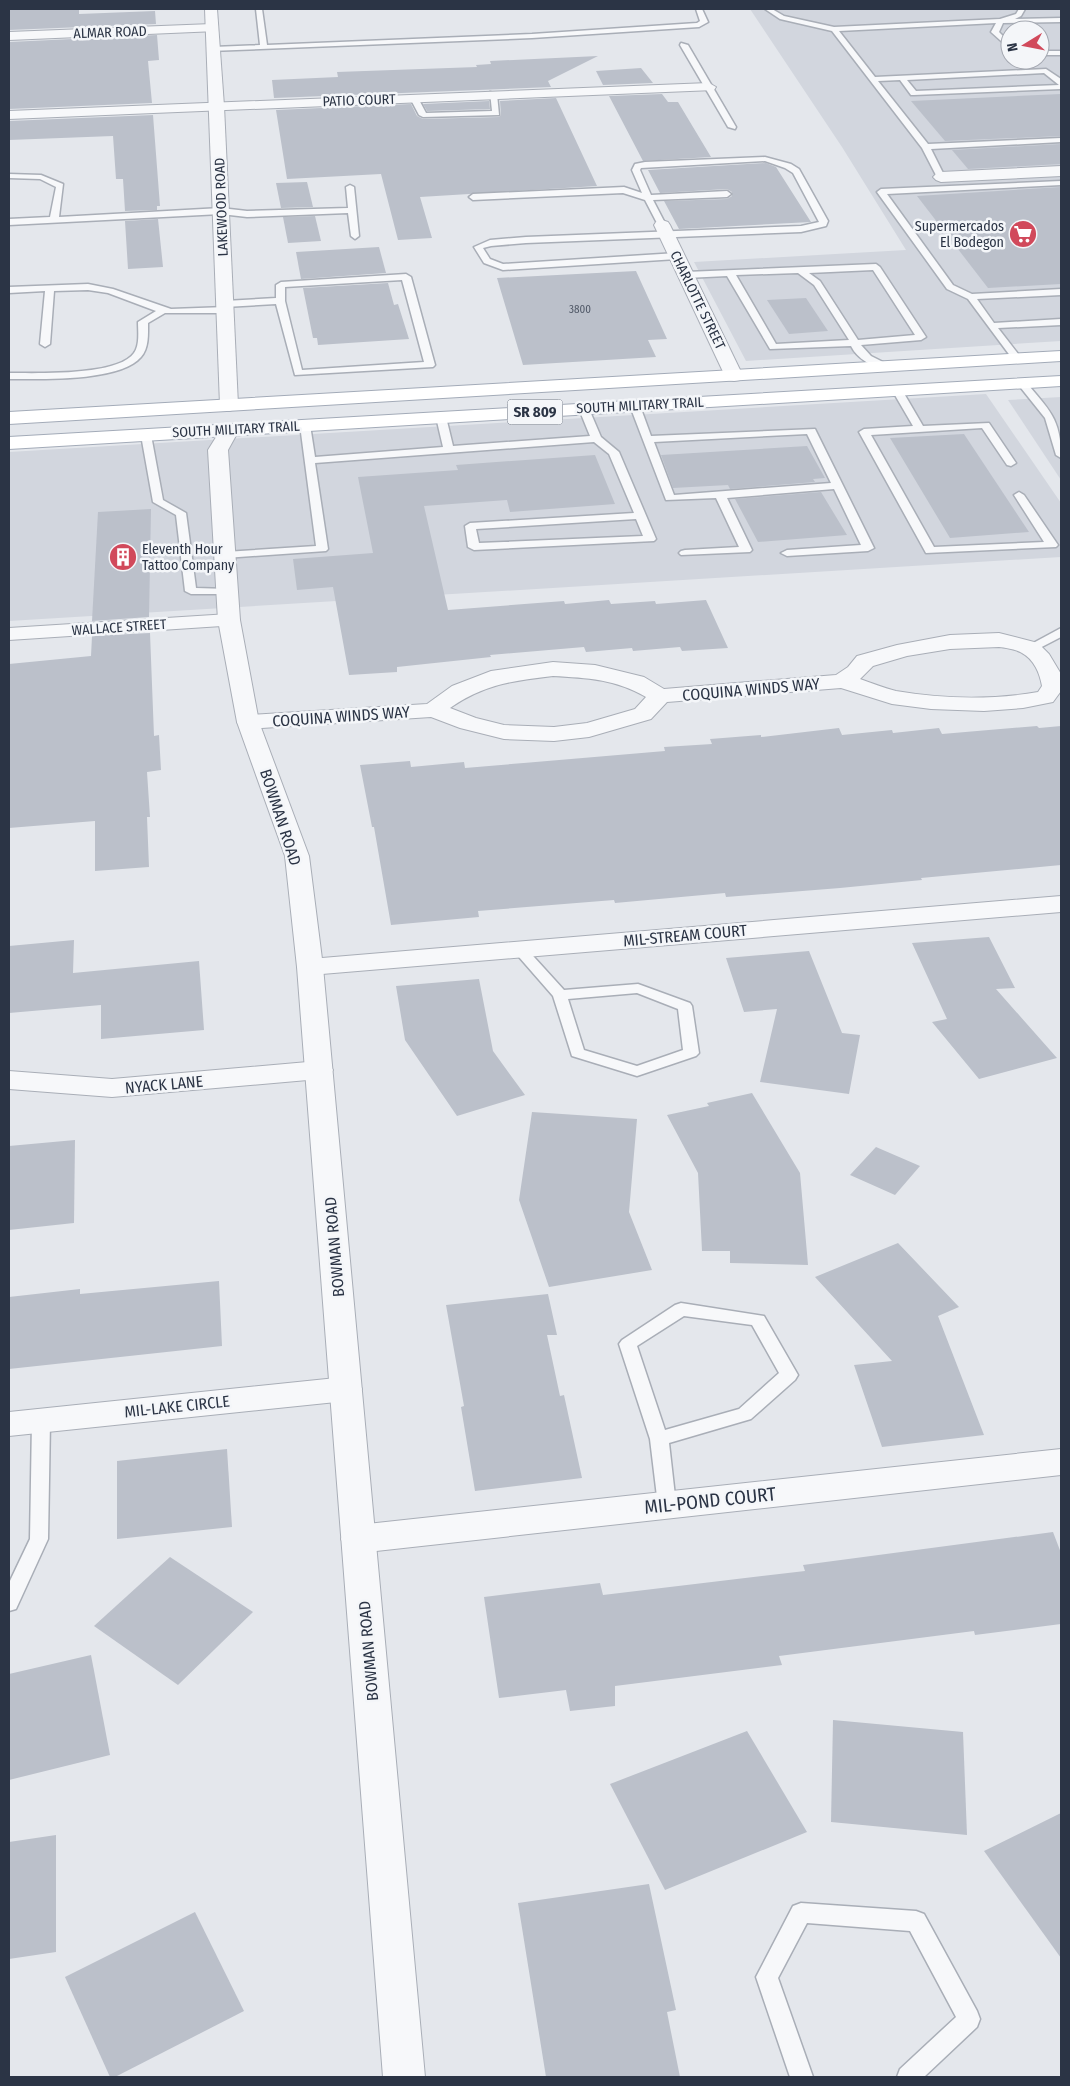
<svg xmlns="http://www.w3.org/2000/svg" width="1070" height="2086" font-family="'Fira Sans Condensed',sans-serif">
	<rect width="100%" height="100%" fill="#e4e7ec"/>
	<!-- built -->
	<g fill="#d2d6de" fill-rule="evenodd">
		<path d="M 750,9 L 1061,9 L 1061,341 L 746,361 L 694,262 L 906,250 L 842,147 ZM 1010,30 L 1040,30 L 1040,60 L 1010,60 Z"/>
		<polygon points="986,394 1061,503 1061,557 9,621 9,452"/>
		<polygon points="1061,397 1061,480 1008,400"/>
	</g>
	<!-- building -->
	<g fill="#bbc0ca">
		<polygon points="9,9 79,9 79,14 155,11 156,24 9,30"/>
		<polygon points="157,35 159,60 148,61 152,103 9,109 9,42"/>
		<polygon points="598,56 548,81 551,87 274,98 272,80 338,77 337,72 477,67 476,65 491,64 490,61"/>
		<polygon points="641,68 653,83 603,85 596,71"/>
		<polygon points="662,94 668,102 678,102 711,157 643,161 609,96"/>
		<polygon points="1061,94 1061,136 945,141 911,101"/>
		<polygon points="556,98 597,186 420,197 432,238 398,240 381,174 287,179 276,110 411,104 417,116 423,119 499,117 501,115 500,101"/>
		<polygon points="489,101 490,109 427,111 423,104"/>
		<polygon points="153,115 160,206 157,206 157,210 125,211 123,179 116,179 113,136 9,140 9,121"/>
		<polygon points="1061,144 1061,164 968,169 952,150"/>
		<polygon points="766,163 776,167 811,222 679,229 664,201 727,199 732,196 732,192 727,189 660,193 648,170"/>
		<polygon points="307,182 313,207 281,208 276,183"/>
		<polygon points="1061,187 1061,284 988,288 917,196"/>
		<polygon points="315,216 321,241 288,243 283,217"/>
		<polygon points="158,219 163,267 128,269 125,221"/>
		<polygon points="379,247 386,273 301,279 296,252"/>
		<polygon points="636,271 667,339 648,340 656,357 523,365 497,278"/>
		<polygon points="388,283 394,305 398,304 409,339 318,345 317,338 313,338 303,288"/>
		<polygon points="806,298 828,331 789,334 767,300"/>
		<polygon points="964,434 1029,532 950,538 890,438"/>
		<polygon points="807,446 825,478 813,479 815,482 730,489 728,485 673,488 661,455"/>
		<polygon points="595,455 615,504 510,512 507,500 424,506 448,610 564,601 565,604 609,600 611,604 655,601 656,604 706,600 728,648 682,651 680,647 633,651 632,648 586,652 584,647 490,655 491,657 397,667 397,672 349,675 333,587 297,590 293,559 373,553 358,477 458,470 456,465"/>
		<polygon points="821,492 847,535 758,542 735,499"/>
		<polygon points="151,509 149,617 92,621 98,512"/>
		<polygon points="150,633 154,736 159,735 161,770 147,772 150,817 147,817 149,867 95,871 95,821 9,828 9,664 91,656 92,636"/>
		<polygon points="1037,726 1039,728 1061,726 1061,865 921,878 922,880 840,888 726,897 725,893 615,903 614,900 478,911 479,917 391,925 374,827 372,827 360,765 410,761 411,767 464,762 465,768 665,751 664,747 712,744 710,739 761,735 761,737 839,728 842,735 892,730 893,733 939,728 942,734"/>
		<polygon points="989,937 1015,988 996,989 1057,1058 979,1079 932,1022 947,1019 912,943"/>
		<polygon points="74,940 73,973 199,961 204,1030 101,1039 101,1005 9,1013 9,946"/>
		<polygon points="809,951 842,1033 860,1035 849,1094 760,1082 777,1009 744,1012 726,958"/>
		<polygon points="479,979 493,1051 525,1095 457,1116 405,1040 396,986"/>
		<polygon points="752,1093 800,1173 808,1265 730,1263 730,1251 702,1251 698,1173 667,1115 709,1106 707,1103"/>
		<polygon points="532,1112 637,1119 629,1212 652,1270 549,1287 519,1200"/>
		<polygon points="75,1140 74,1223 9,1230 9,1146"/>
		<polygon points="876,1147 920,1166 895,1195 850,1175"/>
		<polygon points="898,1243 959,1307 938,1316 984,1435 882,1447 854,1365 892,1361 815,1277"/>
		<polygon points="219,1281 222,1346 9,1369 9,1297 80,1289 80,1294"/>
		<polygon points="548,1294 557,1335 547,1335 560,1396 564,1395 582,1478 475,1491 461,1407 464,1406 446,1305"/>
		<polygon points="227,1449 232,1527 117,1539 117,1461"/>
		<polygon points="1053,1532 1061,1553 1061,1624 975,1635 974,1631 779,1656 782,1665 615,1686 615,1706 570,1711 566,1690 499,1698 484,1597 600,1583 603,1595 805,1571 803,1565"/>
		<polygon points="170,1557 253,1612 178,1685 94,1626"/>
		<polygon points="91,1655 110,1755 9,1780 9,1674"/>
		<polygon points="833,1720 963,1732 967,1835 831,1822"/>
		<polygon points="747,1731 807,1832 665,1890 610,1784"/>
		<polygon points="1061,1813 1061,1958 984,1851"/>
		<polygon points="56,1835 56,1952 9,1959 9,1842"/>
		<polygon points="649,1884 676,2010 667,2012 680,2077 546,2077 518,1903"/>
		<polygon points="195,1912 244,2011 115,2077 110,2077 65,1977"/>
	</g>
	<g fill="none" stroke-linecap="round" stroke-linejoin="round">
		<defs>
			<g id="service">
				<polygon points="256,9 262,9 267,45 532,34 697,23 700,21 696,9 702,9 708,22 699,27 532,38 210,51 210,47 213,47 260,45"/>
				<path d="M 765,9 L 772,9 L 784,16 L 834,27 L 1000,19 L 1016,14 L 1019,9 L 1025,9 L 1021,16 L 1015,19 L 1061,18 L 1061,22 L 1003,23 L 999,32 L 1010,43 L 1010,49 L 991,32 L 996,23 L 839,31 L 875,77 L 1046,69 L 1061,79 L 1061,89 L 914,95 L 911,95 L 900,80 L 878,81 L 928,144 L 1061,138 L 1061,142 L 931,149 L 945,177 L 938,179 L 922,148 L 832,31 L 780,19 ZM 1044,73 L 1059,85 L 916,91 L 907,80 Z"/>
				<polygon points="681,43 688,45 736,127 735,129 728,127 680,45"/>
				<rect x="1040" y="51" width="21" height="4"/>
				<polygon points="490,92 497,94 499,115 423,117 419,115 410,98 417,96 426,113 492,111"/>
				<polygon points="765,157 791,164 799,169 828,221 826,226 801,232 526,243 491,246 483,248 490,259 503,264 677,253 681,256 677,259 503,270 484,263 474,247 490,240 526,237 801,226 819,222 793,173 785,168 765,161 641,168 640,170 651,195 727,191 731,194 727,197 653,200 666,225 662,228 658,225 645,200 623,193 473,200 469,197 473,194 624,187 642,193 632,170 635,164 645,162"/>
				<polygon points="9,174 41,175 63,184 59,217 221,208 247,211 348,208 346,187 350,185 354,187 359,236 355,239 351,236 348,213 247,217 221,214 9,225 9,219 50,217 56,187 40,179 9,178"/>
				<polygon points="1061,181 1061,185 887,194 953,285 972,294 1061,289 1061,295 977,299 994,323 1061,319 1061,325 998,328 1022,359 1017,362 1014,361 968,299 947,289 877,192 881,189"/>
				<path d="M 876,264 L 880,267 L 926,337 L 921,340 L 861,345 L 871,356 L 889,365 L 889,369 L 886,370 C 872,366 858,360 851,346 L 770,349 L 727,276 L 686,278 L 681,275 L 686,272 ZM 873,270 L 915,335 L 858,340 L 820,281 L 809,273 ZM 798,273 L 814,285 L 849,340 L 776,344 L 736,275 Z"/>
				<path d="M 406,274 L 411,277 L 435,365 L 433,367 L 295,375 L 276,304 L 225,307 L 220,304 L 225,301 L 276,298 L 276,285 L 281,282 ZM 402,280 L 424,362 L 302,370 L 285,301 L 285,287 Z"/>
				<path d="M 88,284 L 113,289 L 171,309 L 226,307 L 231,310 L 226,313 L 165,313 L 148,323 C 148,334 149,348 141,357 C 120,382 40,379 9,379 L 9,373 C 36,373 118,376 134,353 C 140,345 138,331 138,322 L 156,311 L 108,293 L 88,290 L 54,291 L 50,344 L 45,347 L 40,344 L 45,291 L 9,293 L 9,287 Z"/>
				<path d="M 1022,380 L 1025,381 C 1049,410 1061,418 1061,458 L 1056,455 L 1045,418 L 1017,383 Z"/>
				<polygon points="897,387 902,390 923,426 989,423 1016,463 1011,466 1007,465 982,428 871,435 934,547 1044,542 1014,495 1019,492 1024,495 1058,545 1056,547 926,553 859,432 864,429 913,426 892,390"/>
				<path d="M 635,403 L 640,406 L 651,436 L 815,429 L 874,548 L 868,551 L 787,556 L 781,553 L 787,550 L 861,545 L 834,489 L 727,498 L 752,550 L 750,552 L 681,555 L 679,553 L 681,551 L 685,550 L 739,547 L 716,498 L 666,500 L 630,406 ZM 807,434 L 831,483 L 674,495 L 654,442 Z"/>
				<path d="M 584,406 L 589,409 L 601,437 L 619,452 L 656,539 L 654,541 L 474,550 L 468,547 L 465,526 L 470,523 L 634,513 L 609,454 L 594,442 L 315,463 L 328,549 L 326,551 L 225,558 L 219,555 L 225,552 L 316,546 L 300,425 L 301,423 L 305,422 L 310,425 L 315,457 L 443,447 L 436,417 L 441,414 L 446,417 L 453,446 L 590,436 L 579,409 ZM 636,519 L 643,536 L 479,543 L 476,529 Z"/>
				<polygon points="146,432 151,435 163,500 186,513 196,588 228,589 232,590 234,592 232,594 191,594 185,591 176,515 153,502 141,435"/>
				<polygon points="1061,628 1061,637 1034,651 1030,652 1024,648"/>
				<path d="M 519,945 L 524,946 L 564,990 L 638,984 L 690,1003 L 692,1006 L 699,1053 L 696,1056 L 637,1076 L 572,1056 L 553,996 L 512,949 L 514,946 ZM 637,993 L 678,1009 L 683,1050 L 637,1066 L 584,1050 L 568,999 Z"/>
				<path d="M 681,1303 L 764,1316 L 798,1375 L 795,1380 L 751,1419 L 669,1443 L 676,1505 L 674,1510 L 667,1512 L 660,1510 L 658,1505 L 650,1439 L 619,1344 L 622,1340 L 675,1305 ZM 684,1316 L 752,1325 L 779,1373 L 739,1409 L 665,1430 L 637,1346 Z"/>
				<polygon points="41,1414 47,1416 50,1421 48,1539 16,1609 9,1611 9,1583 30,1539 32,1421 35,1416"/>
				<polygon points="801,1903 916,1911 924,1914 977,2011 980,2019 977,2027 924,2077 897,2077 900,2069 956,2017 910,1931 807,1923 778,1978 813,2077 790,2077 756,1977 793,1906"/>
			</g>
			<g id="minor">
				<polygon points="212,24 218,28 217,31 9,40 9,32"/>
				<polygon points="709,83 716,87 714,90 9,119 9,111"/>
				<polygon points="1061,166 1061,176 941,182 936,180 933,177 936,174 941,172"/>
				<polygon points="662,220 668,222 670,225 743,376 740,380 734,381 728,380 725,376 654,225 656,222"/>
				<polygon points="229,614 237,615 240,620 237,625 9,640 9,628"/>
				<path d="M 999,633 L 1038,643 L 1049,654 L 1061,674 L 1061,691 L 1053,702 L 1023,708 L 984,711 L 931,709 L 892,704 L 841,688 L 667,702 L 651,719 L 589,737 L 554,741 L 504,739 L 460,728 L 431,717 L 248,729 L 240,727 L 237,722 L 240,717 L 248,715 L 427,704 L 452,686 L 491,671 L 553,662 L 595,665 L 644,677 L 664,689 L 836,675 L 848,667 L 857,656 L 897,645 L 950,635 ZM 999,647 C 1006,648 1016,649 1022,653 C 1034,659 1040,674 1042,686 L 1038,692 C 992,700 942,699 896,691 C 884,688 872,683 860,679 L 873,666 L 907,656 L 950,649 ZM 553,676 C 588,678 615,679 646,697 L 635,709 L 587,723 L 554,727 L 504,725 L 476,718 L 450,708 C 485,684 512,681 553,676 Z"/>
				<polygon points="1061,896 1061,912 310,975 301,973 297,967 301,961 310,959"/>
				<polygon points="319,1061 329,1064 333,1070 329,1076 319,1079 112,1097 9,1089 9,1071 112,1079"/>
				<polygon points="346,1377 357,1380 362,1389 357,1398 346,1401 9,1436 9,1412"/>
				<polygon points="1061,1449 1061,1475 358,1553 346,1549 341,1539 346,1529 358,1525"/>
			</g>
			<g id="tertiary">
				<polygon points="205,9 217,9 224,106 238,405 235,409 229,411 223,409 220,405"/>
				<polygon points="230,424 237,426 239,430 228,450 240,620 259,722 309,856 323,967 425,2077 383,2077 297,967 285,856 237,722 218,620 208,450 223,426"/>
			</g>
			<g id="primary">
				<polygon points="1061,351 1061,361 9,424 9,412"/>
				<polygon points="1061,376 1061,386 9,449 9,437"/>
			</g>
		</defs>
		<!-- service casing -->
		<use href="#service" stroke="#a9aeb7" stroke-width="3"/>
		<!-- minor casing -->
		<use href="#minor" stroke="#a9aeb7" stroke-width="2"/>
		<!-- tertiary casing -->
		<use href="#tertiary" stroke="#a9aeb7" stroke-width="2"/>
		<!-- primary casing -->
		<use href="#primary" stroke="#a3abb8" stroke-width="2"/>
		<!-- service -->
		<use href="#service" fill="#f7f8fa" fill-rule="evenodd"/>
		<!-- minor -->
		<use href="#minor" fill="#f7f8fa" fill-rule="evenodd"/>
		<!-- tertiary -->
		<use href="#tertiary" fill="#f7f8fa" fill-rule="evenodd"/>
		<!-- primary -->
		<use href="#primary" fill="#fff" fill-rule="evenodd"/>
	</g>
	<!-- icons -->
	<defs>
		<symbol id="supermarket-disc" viewBox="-11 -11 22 22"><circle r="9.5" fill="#d1495b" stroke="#f4f6f9"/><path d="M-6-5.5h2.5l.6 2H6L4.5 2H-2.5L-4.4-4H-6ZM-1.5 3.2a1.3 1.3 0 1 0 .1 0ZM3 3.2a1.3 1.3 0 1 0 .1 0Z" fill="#fff"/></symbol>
		<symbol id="building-disc" viewBox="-11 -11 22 22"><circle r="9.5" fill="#d1495b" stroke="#f4f6f9"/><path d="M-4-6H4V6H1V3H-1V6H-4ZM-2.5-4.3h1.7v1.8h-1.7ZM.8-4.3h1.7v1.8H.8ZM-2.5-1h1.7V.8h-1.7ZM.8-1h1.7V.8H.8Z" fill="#fff"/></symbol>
	</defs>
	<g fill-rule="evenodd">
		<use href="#supermarket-disc" x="1007" y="218" width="32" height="32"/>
		<use href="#building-disc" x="107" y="541" width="32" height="32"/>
	</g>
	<g text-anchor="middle" stroke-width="5" stroke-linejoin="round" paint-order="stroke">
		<!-- far-number labels -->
		<g font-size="11" fill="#4f5766">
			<text x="580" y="313">3800</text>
		</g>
		<!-- far-street labels -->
		<g font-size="14" fill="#2b3445" stroke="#f4f6f9">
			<text transform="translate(110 32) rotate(-2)" y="5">ALMAR ROAD</text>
			<text transform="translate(359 100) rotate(-2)" y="5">PATIO COURT</text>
			<text transform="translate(221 207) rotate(-92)" y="5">LAKEWOOD ROAD</text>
			<text transform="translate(698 300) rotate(64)" y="5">CHARLOTTE STREET</text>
			<text transform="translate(640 405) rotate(-3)" y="5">SOUTH MILITARY TRAIL</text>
			<text transform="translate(236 429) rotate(-3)" y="5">SOUTH MILITARY TRAIL</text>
			<text transform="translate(119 627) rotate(-4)" y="5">WALLACE STREET</text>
		</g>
		<!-- far-poi labels -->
		<g font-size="14" fill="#2b3445" stroke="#f4f6f9" text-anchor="end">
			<text x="1004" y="231">Supermercados<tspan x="1004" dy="16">El Bodegon</tspan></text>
			<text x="142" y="554" text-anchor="start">Eleventh Hour<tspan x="142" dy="16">Tattoo Company</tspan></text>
		</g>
		<!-- shield labels -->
		<rect fill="#f4f6f9" stroke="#676e7b" stroke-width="1" x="507.5" y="399.5" width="55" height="25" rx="4"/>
		<g font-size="15" font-weight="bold" fill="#2b3445">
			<text x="535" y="417">SR 809</text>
		</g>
		<!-- street labels -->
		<g font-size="16" fill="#2b3445" stroke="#f4f6f9">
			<text transform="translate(751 689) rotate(-5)" y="6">COQUINA WINDS WAY</text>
			<text transform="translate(341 716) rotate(-4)" y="6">COQUINA WINDS WAY</text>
			<text transform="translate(281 817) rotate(72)" y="6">BOWMAN ROAD</text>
			<text transform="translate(685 935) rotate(-5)" y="6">MIL-STREAM COURT</text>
			<text transform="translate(164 1084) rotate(-5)" y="6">NYACK LANE</text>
			<text transform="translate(334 1247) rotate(-95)" y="6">BOWMAN ROAD</text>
			<text transform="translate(177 1406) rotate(-6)" y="6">MIL-LAKE CIRCLE</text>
			<text transform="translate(368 1651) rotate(-95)" y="6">BOWMAN ROAD</text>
		</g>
		<!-- near-street labels -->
		<g font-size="19" fill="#2b3445" stroke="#f4f6f9">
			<text transform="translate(710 1500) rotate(-6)" y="7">MIL-POND COURT</text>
		</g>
	</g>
	<!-- border -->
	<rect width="1070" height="2086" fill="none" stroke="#2b3445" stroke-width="20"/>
	<!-- north arrow -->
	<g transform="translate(1025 45) rotate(260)"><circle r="24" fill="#f4f6f9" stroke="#a4a8b1"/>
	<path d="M0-4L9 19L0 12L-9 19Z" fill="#d1495b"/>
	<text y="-8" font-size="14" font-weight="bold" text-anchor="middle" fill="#2b3445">N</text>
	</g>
</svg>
